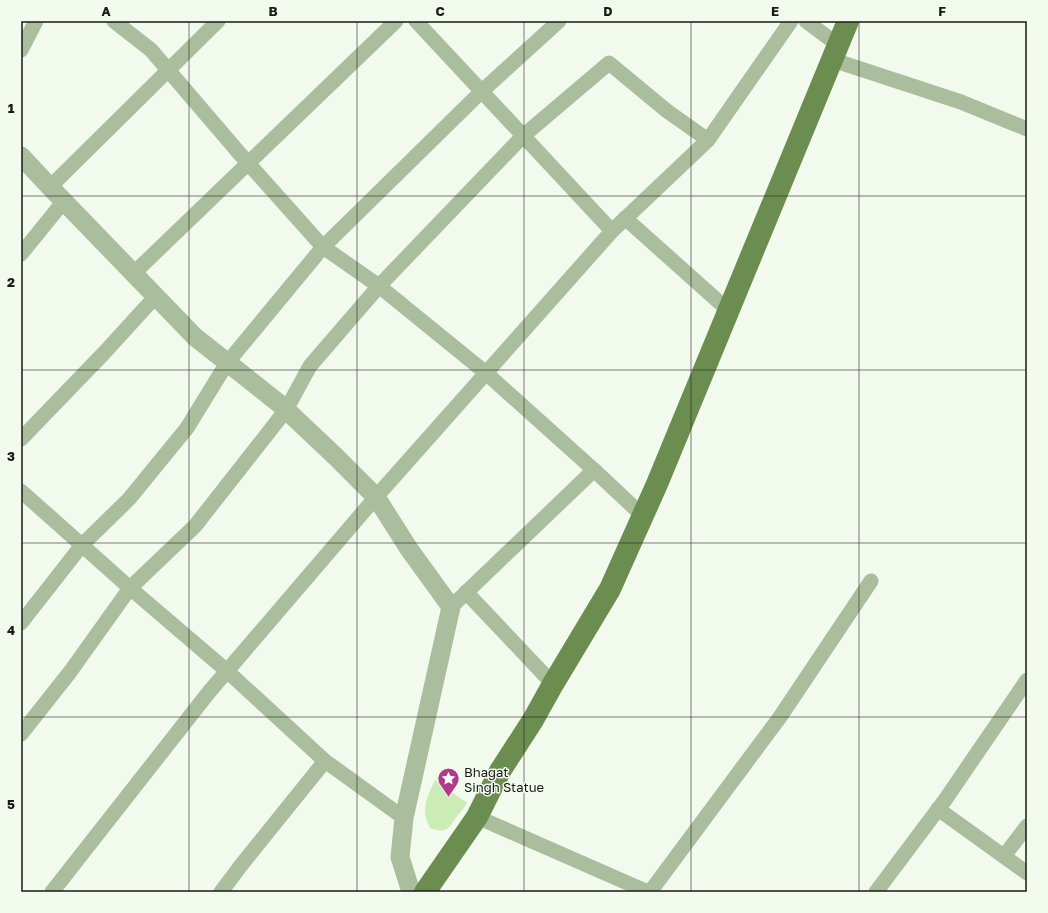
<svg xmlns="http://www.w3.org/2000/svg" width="1048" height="913" font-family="'Golos Text',sans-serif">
	<rect width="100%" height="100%" fill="#f2f9ed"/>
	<!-- green -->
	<path fill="#cbecb4" d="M 435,780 L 467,803 C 464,808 461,812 457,816 C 448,829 447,834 430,828 C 420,808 427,798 435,780 Z"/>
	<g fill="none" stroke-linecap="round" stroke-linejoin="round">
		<!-- minor -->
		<g stroke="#aabe9d" stroke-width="15">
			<polyline points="114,21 151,50 240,154 323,247 379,286 486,373 594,470 451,607"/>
			<polyline points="416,21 612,231 708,140 791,21"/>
			<polyline points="806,21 838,45"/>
			<polyline points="21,50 36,21"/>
			<polyline points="833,60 961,102 1027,129"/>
			<polyline points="50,187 218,21"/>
			<polyline points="625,218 729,311"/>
			<polyline points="21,254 64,201"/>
			<polyline points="134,273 396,21"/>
			<polyline points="21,439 104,353 156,296"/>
			<polyline points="594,470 643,516"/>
			<polyline points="21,491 130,588 227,671 325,761 404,818"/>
			<polyline points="466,592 553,684"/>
			<polyline points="21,623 82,545 129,499 187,428 227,363 323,247 482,91 559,21"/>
			<polyline points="21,734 70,672 130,588 195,526 286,410 310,366 379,286 523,136 609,63 667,111 708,140"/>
			<polyline points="938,809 1027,873"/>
			<polyline points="477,817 648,892"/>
			<polyline points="1004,856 1027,826"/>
			<polyline points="52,892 209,692 376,497 612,231"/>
			<polyline points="221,892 242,864 325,761"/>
			<polyline points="650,892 780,717 871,581"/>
			<polyline points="876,892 945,800 1027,680"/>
		</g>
		<!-- tertiary -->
		<polyline stroke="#aabe9d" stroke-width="19" points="21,156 50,187 195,337 281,405 335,456 376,497 409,549 451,607 404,818 400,857 411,892"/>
		<!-- primary -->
		<polyline stroke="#6b8e50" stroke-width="22" points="425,892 477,817 500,771 533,720 553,684 610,589 657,484 848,21"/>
	</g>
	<!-- grid -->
	<path fill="none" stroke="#181b16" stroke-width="1" stroke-opacity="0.55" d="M 189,21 L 189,892M 357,21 L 357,892M 524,21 L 524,892M 691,21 L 691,892M 859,21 L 859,892M 21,196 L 1027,196M 21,370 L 1027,370M 21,543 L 1027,543M 21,717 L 1027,717"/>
	<!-- icons -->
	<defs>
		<symbol id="sight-pin" viewBox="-11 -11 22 30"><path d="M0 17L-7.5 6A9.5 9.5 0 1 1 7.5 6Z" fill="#b3398c" stroke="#f2f9ed"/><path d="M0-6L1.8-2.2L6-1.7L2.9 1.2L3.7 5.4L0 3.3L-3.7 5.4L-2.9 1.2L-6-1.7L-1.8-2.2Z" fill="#fff"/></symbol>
	</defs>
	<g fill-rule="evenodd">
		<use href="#sight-pin" x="436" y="766" width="25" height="34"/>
	</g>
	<g text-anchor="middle" stroke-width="3" stroke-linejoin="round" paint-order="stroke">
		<!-- poi labels -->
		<g font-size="13" fill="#181b16" stroke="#f2f9ed" text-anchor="start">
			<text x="464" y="777">Bhagat<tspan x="464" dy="15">Singh Statue</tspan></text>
		</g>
	</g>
	<!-- border -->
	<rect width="1048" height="913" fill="none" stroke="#f2f9ed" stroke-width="44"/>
	<rect x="22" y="22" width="1004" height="869" fill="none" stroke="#181b16" stroke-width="1.5"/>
	<g font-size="13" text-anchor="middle" font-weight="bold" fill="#181b16">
		<text x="106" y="16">A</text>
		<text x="273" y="16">B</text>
		<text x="440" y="16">C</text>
		<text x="608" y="16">D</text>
		<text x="775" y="16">E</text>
		<text x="942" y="16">F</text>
		<text x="11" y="113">1</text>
		<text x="11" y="287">2</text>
		<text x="11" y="461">3</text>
		<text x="11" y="635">4</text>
		<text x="11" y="809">5</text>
	</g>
</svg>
